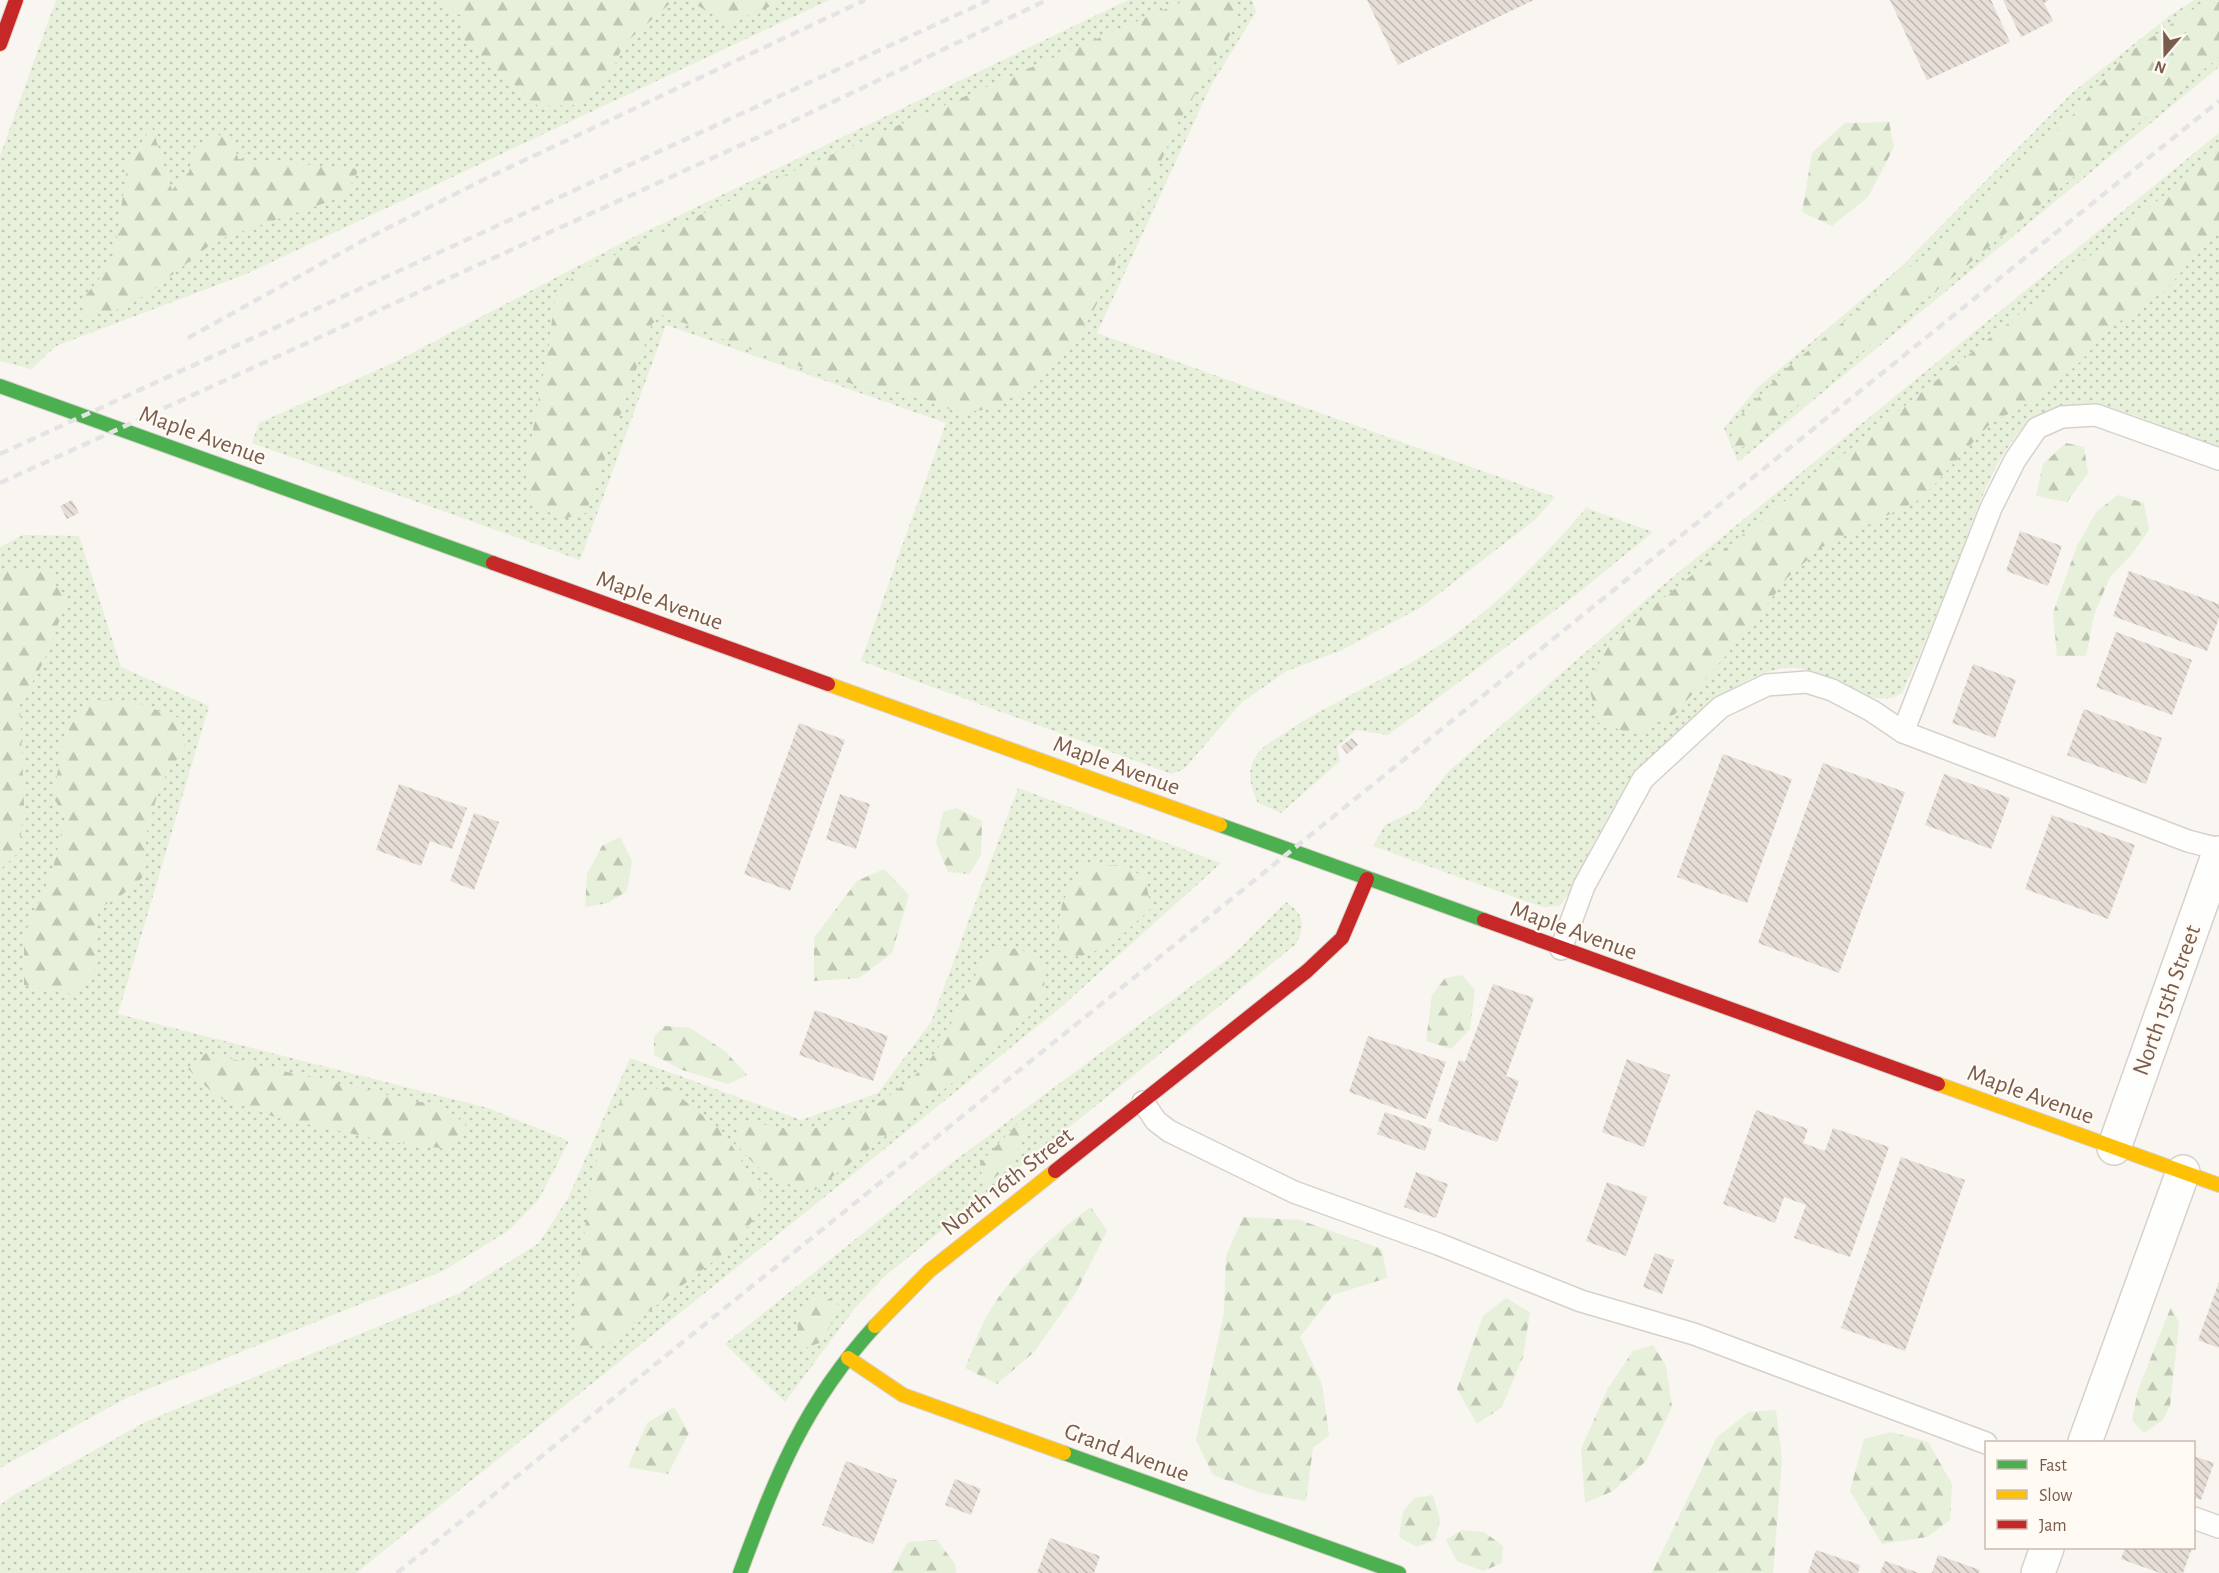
<svg xmlns="http://www.w3.org/2000/svg" width="2219" height="1573" font-family="'Alegreya Sans',sans-serif">
	<defs>
		<pattern id="grass-dots" width="8" height="8" patternUnits="userSpaceOnUse" patternTransform="scale(1.5)"><rect width="8" height="8" fill="#e7f0db"/><path d="M2 2h.1M6 6h.1" fill="none" stroke="#c0c6b4" stroke-width="1.8" stroke-linecap="round"/></pattern>
		<pattern id="forest-firs" width="22" height="20" patternUnits="userSpaceOnUse" patternTransform="scale(1.5)"><rect width="22" height="20" fill="#e7f0db"/><path d="M5 1l3.5 6h-7zM16 11l3.5 6h-7z" fill="#c0c6b4"/></pattern>
		<pattern id="building-back-hatch" width="6" height="6" patternUnits="userSpaceOnUse" patternTransform="scale(1.5)"><rect width="6" height="6" fill="#e6ded7"/><path d="M-1 5l2 2M0 0l6 6M5-1l2 2" fill="none" stroke="#bfb7b1"/></pattern>
	</defs>
	<rect width="100%" height="100%" fill="#f9f5f0"/>
	<!-- grass -->
	<g fill="url(#grass-dots)">
		<polygon points="56,0 829,0 246,274 56,346 31,369 0,361 0,156"/>
		<polygon points="1128,0 1252,0 1256,12 1210,87 1097,333 1555,497 1536,519 1423,606 1342,650 1287,671 1242,702 1184,769 1172,774 861,661 946,423 666,325 580,560 252,443 259,423 395,362 628,240"/>
		<polygon points="2194,0 2219,0 2219,67 1738,462 1724,428 1757,388 1902,266 2073,92 2172,14"/>
		<path d="M 2219,133 L 2219,450 C 2186,437 2118,404 2085,404 C 2067,403 2039,410 2026,424 C 1991,461 1975,516 1957,562 C 1940,606 1922,650 1902,693 C 1866,716 1827,659 1779,669 C 1734,678 1699,716 1667,745 C 1657,754 1645,762 1636,772 C 1619,792 1608,820 1594,842 C 1583,862 1576,889 1559,906 L 1544,907 L 1528,902 L 1373,846 L 1385,825 L 1419,809 L 1449,771 L 1663,585 Z"/>
		<path d="M 1586,508 L 1653,532 L 1577,594 L 1388,735 L 1356,730 L 1337,747 L 1340,761 L 1281,813 L 1258,803 C 1250,786 1245,769 1259,752 C 1265,744 1279,737 1288,731 C 1334,700 1386,680 1432,650 C 1492,612 1540,561 1586,508 Z"/>
		<polygon points="23,535 79,536 121,667 209,706 118,1014 488,1108 569,1141 539,1199 508,1231 443,1271 126,1398 0,1468 0,547"/>
		<polygon points="1018,788 1221,863 1060,1008 356,1573 0,1573 0,1505 14,1495 147,1421 458,1294 539,1243 568,1198 630,1058 801,1120 878,1093 931,1022"/>
		<path d="M 1286,902 C 1304,914 1306,925 1296,944 L 885,1276 L 855,1308 L 785,1402 L 725,1344 L 938,1173 L 1232,956 Z"/>
	</g>
	<!-- forest -->
	<g fill="url(#forest-firs)">
		<polygon points="437,0 674,0 623,45 608,82 578,105 538,106 464,40 463,17"/>
		<polygon points="687,0 786,0 729,23"/>
		<polygon points="1186,0 1235,0 1239,5 1236,25 1179,121 1099,300 1076,342 1038,383 991,409 958,413 931,401 901,393 861,387 731,343 704,330 662,315 652,324 586,513 563,519 532,504 525,472 549,344 555,297 577,273 789,173"/>
		<polygon points="2207,0 2219,0 2219,57 1747,447 1734,448 1731,436 1742,414 1786,369 1960,226 2069,119 2127,54"/>
		<polygon points="1889,122 1894,147 1868,197 1832,226 1802,212 1812,153 1845,123"/>
		<polygon points="152,127 172,190 189,172 195,147 217,134 234,142 238,159 359,169 345,196 215,241 148,294 112,312 82,317 86,295 113,262 128,162"/>
		<polygon points="2219,150 2219,228 2166,290 2113,326 2077,365 2039,396 1989,425 1921,499 1822,547 1787,578 1744,635 1675,714 1634,734 1599,723 1588,684 1613,638 2011,321"/>
		<polygon points="2066,443 2084,447 2088,473 2067,502 2036,496 2043,464"/>
		<polygon points="2118,495 2144,503 2149,530 2132,554 2110,577 2094,615 2086,656 2057,656 2053,613 2077,546 2096,512"/>
		<polygon points="12,570 48,571 66,603 44,661 20,705 24,804 19,852 0,870 0,574"/>
		<polygon points="92,700 135,702 179,718 185,747 160,785 147,832 142,878 117,899 98,908 94,973 71,994 24,985 24,935 52,872 65,817 53,797 65,731"/>
		<polygon points="956,808 982,821 981,855 969,874 948,872 936,843 943,812"/>
		<polygon points="620,837 632,861 627,891 608,903 585,907 587,874 602,846"/>
		<polygon points="1121,865 1145,877 1151,908 1112,945 1079,957 1056,949 1062,903 1082,866"/>
		<polygon points="884,869 909,895 892,953 859,978 814,981 814,938 857,881"/>
		<path d="M 1020,948 L 1043,966 L 1045,992 L 1033,1013 L 925,1106 L 815,1190 C 774,1184 759,1172 734,1141 L 741,1120 C 762,1124 787,1131 809,1129 C 853,1125 919,1083 940,1045 C 958,1013 969,978 993,950 Z"/>
		<polygon points="1462,975 1475,990 1470,1029 1451,1049 1426,1041 1432,995 1445,978"/>
		<polygon points="665,1026 690,1028 725,1051 747,1075 728,1084 682,1070 654,1055 654,1036"/>
		<polygon points="206,1053 413,1101 442,1105 466,1125 447,1149 386,1141 278,1118 217,1097 188,1069"/>
		<polygon points="668,1087 724,1133 763,1196 761,1210 733,1246 608,1343 578,1348 574,1306 593,1172 610,1117 622,1100 640,1091"/>
		<polygon points="1019,1122 1028,1133 1006,1169 983,1186 980,1163"/>
		<path d="M 1091,1207 L 1107,1231 L 1075,1294 L 1034,1352 L 997,1384 L 965,1368 C 973,1349 980,1326 991,1309 C 1014,1271 1055,1232 1091,1207 Z"/>
		<polygon points="1243,1217 1300,1220 1382,1249 1387,1278 1333,1295 1300,1337 1322,1384 1329,1435 1313,1448 1306,1501 1261,1493 1213,1475 1196,1440 1224,1313 1226,1256"/>
		<polygon points="819,1293 840,1306 822,1342 797,1351 798,1316"/>
		<polygon points="1506,1298 1530,1312 1523,1357 1502,1407 1477,1424 1457,1389 1483,1316"/>
		<polygon points="2171,1307 2179,1323 2170,1406 2163,1420 2144,1433 2132,1420 2138,1390"/>
		<polygon points="1653,1345 1666,1366 1672,1407 1646,1461 1613,1491 1585,1503 1581,1449 1608,1388 1633,1351"/>
		<polygon points="674,1407 689,1433 668,1474 628,1467 647,1423"/>
		<polygon points="1776,1410 1782,1459 1773,1573 1652,1573 1717,1437 1749,1412"/>
		<polygon points="1891,1432 1928,1442 1952,1484 1950,1520 1927,1537 1882,1544 1850,1491 1864,1439"/>
		<polygon points="1433,1495 1440,1520 1435,1540 1417,1547 1399,1537 1403,1512 1414,1498"/>
		<polygon points="1462,1530 1484,1532 1503,1546 1502,1563 1483,1571 1457,1561 1446,1540"/>
		<polygon points="937,1540 955,1564 956,1573 891,1573 908,1542"/>
	</g>
	<!-- building -->
	<g fill="url(#building-back-hatch)">
		<polygon points="1367,0 1534,0 1398,65"/>
		<polygon points="1890,0 1991,0 2010,42 1927,80"/>
		<polygon points="2003,0 2049,0 2044,3 2053,21 2021,37"/>
		<polygon points="72,500 79,513 67,519 60,506"/>
		<polygon points="2020,531 2062,546 2048,586 2006,571"/>
		<polygon points="2129,571 2219,604 2219,618 2207,651 2113,616"/>
		<polygon points="2116,632 2192,660 2172,715 2096,687"/>
		<polygon points="1973,664 2016,680 1995,738 1952,723"/>
		<polygon points="2084,709 2162,738 2146,784 2067,755"/>
		<polygon points="799,723 845,740 790,891 744,874"/>
		<polygon points="1352,738 1358,745 1347,754 1341,746"/>
		<polygon points="1723,754 1792,779 1747,903 1677,877"/>
		<polygon points="1823,763 1905,792 1839,973 1758,943"/>
		<polygon points="1944,774 2010,798 1991,849 1925,825"/>
		<polygon points="399,784 467,808 452,849 430,841 421,866 376,850"/>
		<polygon points="840,794 870,804 856,849 826,839"/>
		<polygon points="474,813 499,822 474,890 450,881"/>
		<polygon points="2052,815 2135,845 2108,919 2025,889"/>
		<polygon points="1493,984 1534,998 1506,1076 1519,1081 1497,1142 1438,1121 1459,1060 1465,1062"/>
		<polygon points="815,1010 888,1036 873,1081 799,1055"/>
		<polygon points="1368,1036 1446,1062 1426,1119 1349,1092"/>
		<polygon points="1627,1059 1670,1075 1644,1147 1602,1132"/>
		<polygon points="1756,1110 1808,1129 1803,1143 1825,1151 1833,1128 1889,1147 1850,1257 1794,1238 1806,1205 1784,1197 1775,1223 1723,1204"/>
		<polygon points="1385,1112 1432,1129 1425,1151 1377,1134"/>
		<polygon points="1901,1157 1965,1180 1905,1351 1841,1328"/>
		<polygon points="1416,1172 1448,1184 1436,1218 1404,1207"/>
		<polygon points="1607,1182 1647,1197 1626,1256 1586,1241"/>
		<polygon points="1655,1253 1674,1260 1662,1294 1643,1287"/>
		<polygon points="2219,1282 2219,1348 2198,1340"/>
		<polygon points="2194,1456 2214,1463 2201,1500 2194,1497"/>
		<polygon points="846,1461 897,1480 873,1544 822,1525"/>
		<polygon points="955,1479 981,1489 971,1515 945,1505"/>
		<polygon points="1050,1538 1100,1556 1094,1573 1037,1573"/>
		<polygon points="2125,1548 2192,1548 2183,1573 2160,1573 2121,1559"/>
		<polygon points="1816,1550 1860,1565 1858,1573 1808,1573"/>
		<polygon points="1938,1555 1980,1570 1979,1573 1932,1573"/>
		<polygon points="1885,1561 1919,1573 1880,1573"/>
	</g>
	<g fill="none" stroke-linecap="round" stroke-linejoin="round">
		<defs>
			<g id="lane">
				<polyline points="2219,459 2096,415 2062,417 2037,428 2015,460 1991,508 1903,732 2188,841 2219,849"/>
				<polyline points="1561,949 1584,886 1643,779 1721,707 1767,685 1807,682 1832,690 1872,711 1903,732"/>
				<polyline points="1143,1102 1156,1121 1169,1131 1294,1192 1438,1244 1581,1301 1694,1334 1986,1443"/>
				<polyline points="2194,1518 2219,1527"/>
			</g>
			<g id="street">
				<polyline points="2114,1148 2219,853"/>
				<polyline points="2085,1442 2183,1172"/>
				<polyline points="2038,1573 2047,1548"/>
			</g>
			<g id="fast">
				<polyline points="0,386 493,563"/>
				<polyline points="1220,825 1484,920"/>
				<polyline points="1064,1453 1399,1573"/>
				<path d="M 740,1573 C 776,1476 804,1404 875,1326"/>
			</g>
			<g id="slow">
				<polyline points="828,684 1220,825"/>
				<polyline points="1938,1084 2219,1185"/>
				<polyline points="875,1326 929,1271 1055,1171"/>
				<polyline points="848,1358 903,1395 1064,1453"/>
			</g>
			<g id="jam">
				<polyline points="0,44 16,0"/>
				<polyline points="493,563 828,684"/>
				<polyline points="1484,920 1938,1084"/>
				<polyline points="1055,1171 1307,971 1342,938 1367,879"/>
			</g>
		</defs>
		<!-- lane casing -->
		<use href="#lane" stroke="#d7d1cb" stroke-width="24"/>
		<!-- street casing -->
		<use href="#street" stroke="#d7d1cb" stroke-width="36"/>
		<!-- fast casing -->
		<use href="#fast" stroke="#d9d2cb" stroke-width="16"/>
		<!-- slow casing -->
		<use href="#slow" stroke="#d9d2cb" stroke-width="16"/>
		<!-- jam casing -->
		<use href="#jam" stroke="#d9d2cb" stroke-width="16"/>
		<!-- lane -->
		<use href="#lane" stroke="#fefefd" stroke-width="21"/>
		<!-- street -->
		<use href="#street" stroke="#fefefd" stroke-width="33"/>
		<!-- fast -->
		<use href="#fast" stroke="#4caf50" stroke-width="14"/>
		<!-- slow -->
		<use href="#slow" stroke="#ffc107" stroke-width="14"/>
		<!-- jam -->
		<use href="#jam" stroke="#c62828" stroke-width="14"/>
		<!-- rail -->
		<g stroke="#e6e3e7" stroke-width="4.5" stroke-dasharray="9 6" stroke-linecap="butt">
			<polyline points="188,338 366,239 491,176 865,0"/>
			<polyline points="0,454 989,0"/>
			<polyline points="0,483 774,130 1047,0"/>
			<polyline points="397,1573 2219,101"/>
		</g>
	</g>
	<g text-anchor="middle" stroke-width="4.5" stroke-linejoin="round" paint-order="stroke">
		<!-- street labels -->
		<g font-size="24" fill="#7a5c4d" stroke="#fffaf3">
			<text transform="translate(203 435) rotate(20)" y="8">Maple Avenue</text>
			<text transform="translate(660 600) rotate(20)" y="8">Maple Avenue</text>
			<text transform="translate(1117 765) rotate(20)" y="8">Maple Avenue</text>
			<text transform="translate(1574 930) rotate(20)" y="8">Maple Avenue</text>
			<text transform="translate(2166 1000) rotate(-70)" y="8">North 15th Street</text>
			<text transform="translate(2031 1094) rotate(20)" y="8">Maple Avenue</text>
			<text transform="translate(1007 1181) rotate(-38)" y="8">North 16th Street</text>
			<text transform="translate(1127 1452) rotate(20)" y="8">Grand Avenue</text>
		</g>
	</g>
	<!-- legend -->
	<rect x="1985" y="1441" width="210" height="108" fill="#fffaf3" stroke="#cabbb1" stroke-width="1.5"/>
	<rect x="1997" y="1460" width="30" height="9" fill="#4caf50" stroke="#cabbb1" stroke-width="1.5"/>
	<text x="2039" y="1471" font-size="18" fill="#7a5c4d">Fast</text>
	<rect x="1997" y="1490" width="30" height="9" fill="#ffc107" stroke="#cabbb1" stroke-width="1.5"/>
	<text x="2039" y="1501" font-size="18" fill="#7a5c4d">Slow</text>
	<rect x="1997" y="1520" width="30" height="9" fill="#c62828" stroke="#cabbb1" stroke-width="1.5"/>
	<text x="2039" y="1531" font-size="18" fill="#7a5c4d">Jam</text>
	<!-- north arrow -->
	<g transform="translate(2165 54) rotate(200)" stroke="#fffaf3" stroke-width="4.5" paint-order="stroke">
	<path d="M0-4.5L10 22L0 15L-10 22Z" fill="#7a5c4d"/>
	<text y="-9" font-size="16" font-weight="bold" text-anchor="middle" fill="#7a5c4d">N</text>
	</g>
</svg>
